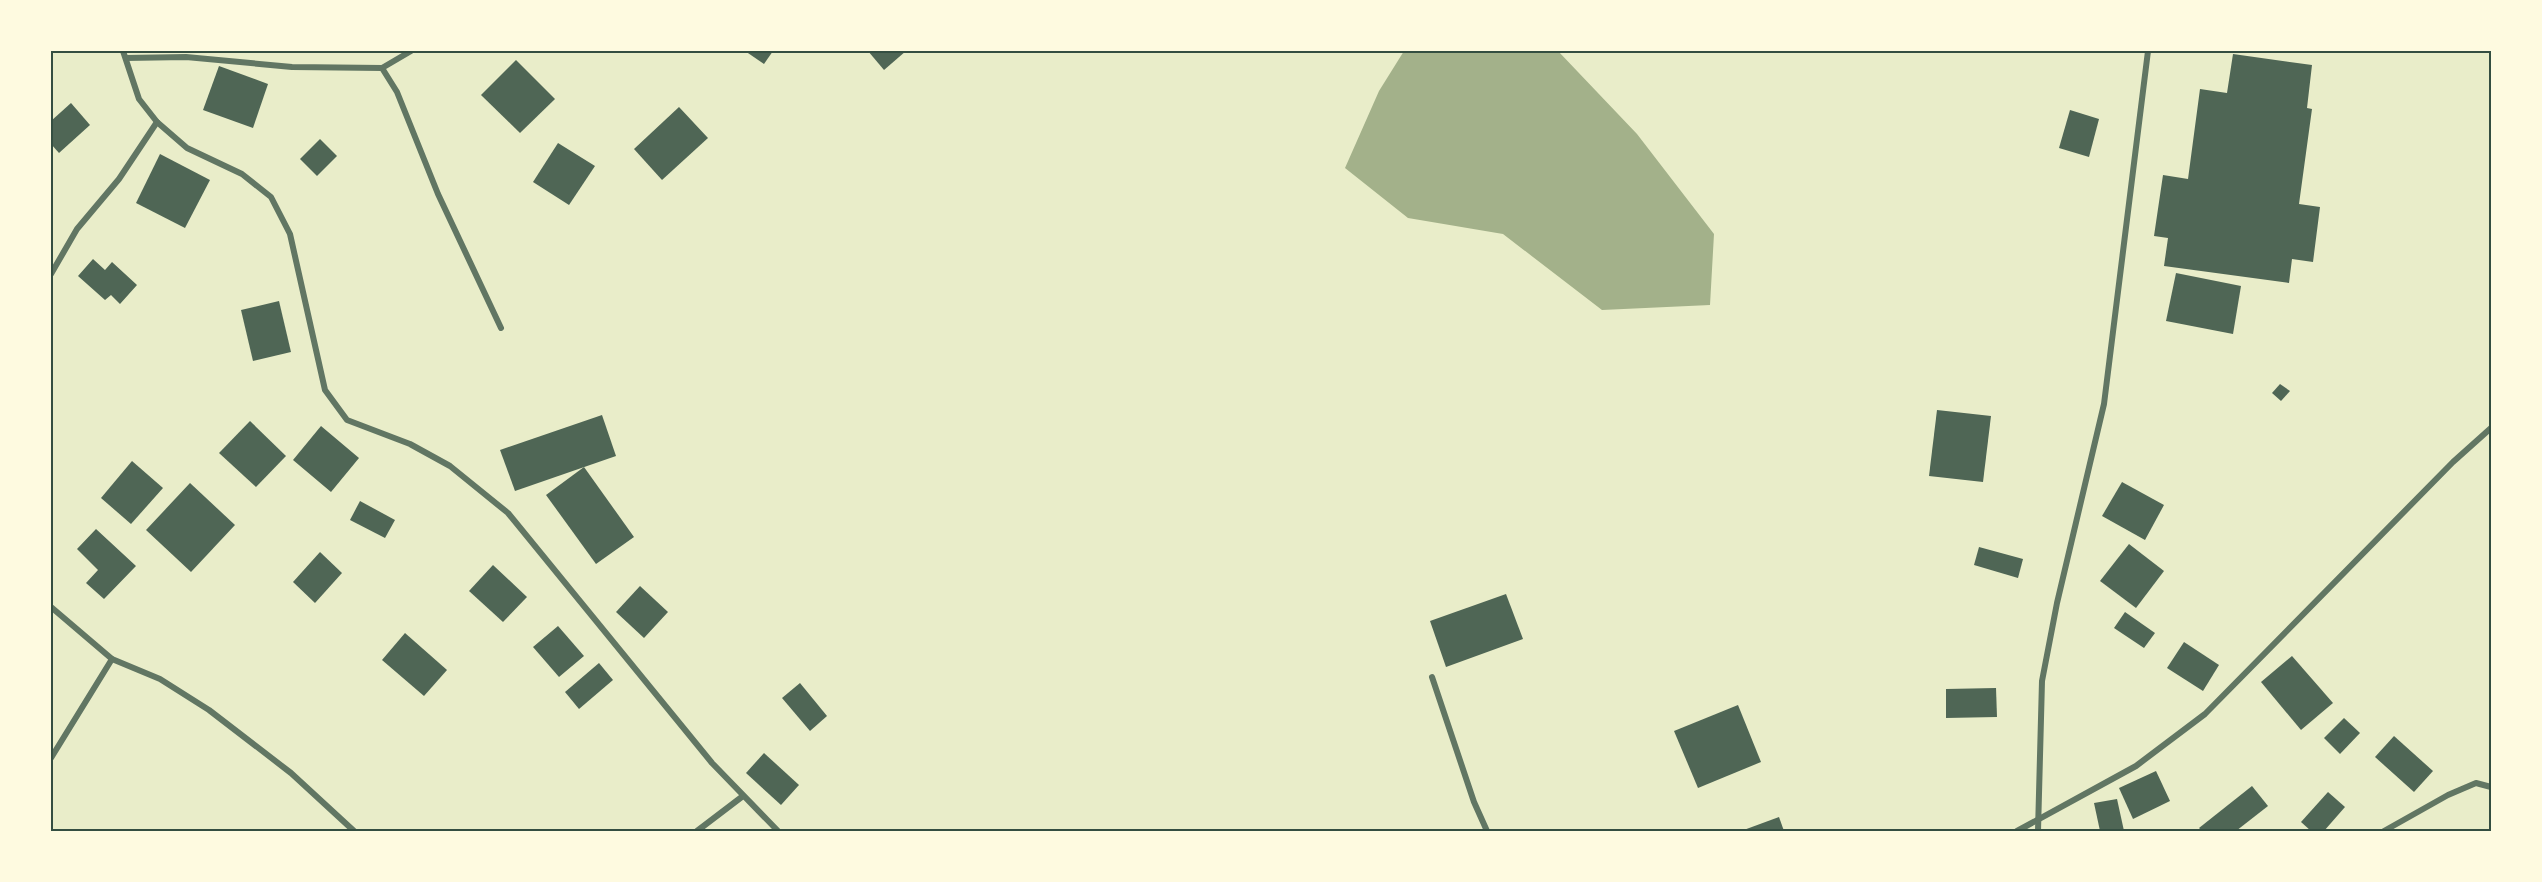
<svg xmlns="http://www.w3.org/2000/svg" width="2542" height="882" font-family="'Public Sans',sans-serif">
	<rect width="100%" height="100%" fill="#e9edc9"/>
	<!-- water -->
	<polygon fill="#a3b18a" points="1404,51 1558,51 1637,134 1714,234 1710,305 1602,310 1503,234 1408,218 1345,168 1379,91"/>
	<!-- building -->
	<g fill="#4f6655">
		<polygon points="745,51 773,51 764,64"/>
		<polygon points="868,51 906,51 884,70"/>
		<polygon points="2233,54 2312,65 2307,108 2312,109 2299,204 2320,207 2313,262 2292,259 2289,283 2164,266 2168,238 2154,236 2163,175 2188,179 2200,89 2227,93"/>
		<polygon points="516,60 555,99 520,133 481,95"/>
		<polygon points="219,66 268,84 253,128 203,110"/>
		<polygon points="71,103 90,125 59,153 51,144 51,121"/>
		<polygon points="679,107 708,138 662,180 634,149"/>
		<polygon points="2070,110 2099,119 2089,157 2059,148"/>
		<polygon points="320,139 337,156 317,176 300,159"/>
		<polygon points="558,143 595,166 569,205 533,182"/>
		<polygon points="160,154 210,180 185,228 136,203"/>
		<polygon points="93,259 105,270 112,262 137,285 120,304 111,295 105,300 78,276"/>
		<polygon points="2176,273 2241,286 2233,334 2166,321"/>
		<polygon points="279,301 291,352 253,361 241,310"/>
		<polygon points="2280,384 2290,391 2281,401 2272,393"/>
		<polygon points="1937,410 1991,416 1983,482 1929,476"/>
		<polygon points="602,415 616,456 515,491 500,450"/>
		<polygon points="250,421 286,456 256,487 219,453"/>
		<polygon points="321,426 359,458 331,492 293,460"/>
		<polygon points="132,461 163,488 131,524 101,498"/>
		<polygon points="584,467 634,537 596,564 546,495"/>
		<polygon points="2122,482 2164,505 2145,540 2102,516"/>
		<polygon points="190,483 235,525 191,572 146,530"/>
		<polygon points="360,501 395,520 385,538 350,520"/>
		<polygon points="96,529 136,566 104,599 86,583 98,570 77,549"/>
		<polygon points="2129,544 2164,571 2136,608 2100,581"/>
		<polygon points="1979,547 2023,559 2018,578 1974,565"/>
		<polygon points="320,552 342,573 315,603 293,582"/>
		<polygon points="493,565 527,597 503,622 469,591"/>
		<polygon points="640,586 668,612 644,638 616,612"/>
		<polygon points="1506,594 1523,639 1446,667 1430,621"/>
		<polygon points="2125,612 2155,633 2144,648 2114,628"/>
		<polygon points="558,626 584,656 559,677 533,647"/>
		<polygon points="405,633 447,670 424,696 382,660"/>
		<polygon points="2184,642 2219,665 2203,691 2167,668"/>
		<polygon points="2292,656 2333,703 2301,730 2261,682"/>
		<polygon points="599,663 613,680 579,709 565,692"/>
		<polygon points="800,683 827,716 810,731 782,698"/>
		<polygon points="1996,688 1997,717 1946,718 1946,689"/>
		<polygon points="1738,705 1761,762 1698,788 1674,731"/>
		<polygon points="2344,718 2360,733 2340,754 2324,738"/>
		<polygon points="2394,736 2433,771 2414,792 2375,757"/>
		<polygon points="764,753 799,785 781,805 746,773"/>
		<polygon points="2156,771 2170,801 2133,819 2119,788"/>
		<polygon points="2252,786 2268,806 2236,831 2202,831 2199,828"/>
		<polygon points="2328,792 2345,807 2324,831 2311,831 2301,822"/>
		<polygon points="2117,799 2124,831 2100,831 2094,803"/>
		<polygon points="1779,817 1784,831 1741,831"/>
	</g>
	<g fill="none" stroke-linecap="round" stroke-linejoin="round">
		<!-- minor -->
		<g stroke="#617663" stroke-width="6">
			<polyline points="123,51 139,99 157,122 187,148 242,174 271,197 290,234 325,390 347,420 410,444 450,466 508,513 712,763 778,831"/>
			<polyline points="126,58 186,57 292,67 382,68 397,92 438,194 501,328"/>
			<polyline points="382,68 411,51"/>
			<polyline points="51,274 77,229 119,179 157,122"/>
			<polyline points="51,607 112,659 160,679 209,710 291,773 354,831"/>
			<polyline points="1432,677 1474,802 1487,831"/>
			<polyline points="51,758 112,659"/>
			<polyline points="697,831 743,796"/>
			<polyline points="2017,831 2136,766 2205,714 2453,462 2491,428"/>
			<polyline points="2038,831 2042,681 2057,603 2104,404 2148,51"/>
			<polyline points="2384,831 2448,795 2476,783 2491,787"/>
		</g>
	</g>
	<!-- border -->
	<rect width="2542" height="882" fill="none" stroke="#fefae0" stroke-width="105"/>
	<rect x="52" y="52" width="2438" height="778" fill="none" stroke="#344e41" stroke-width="2"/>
</svg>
